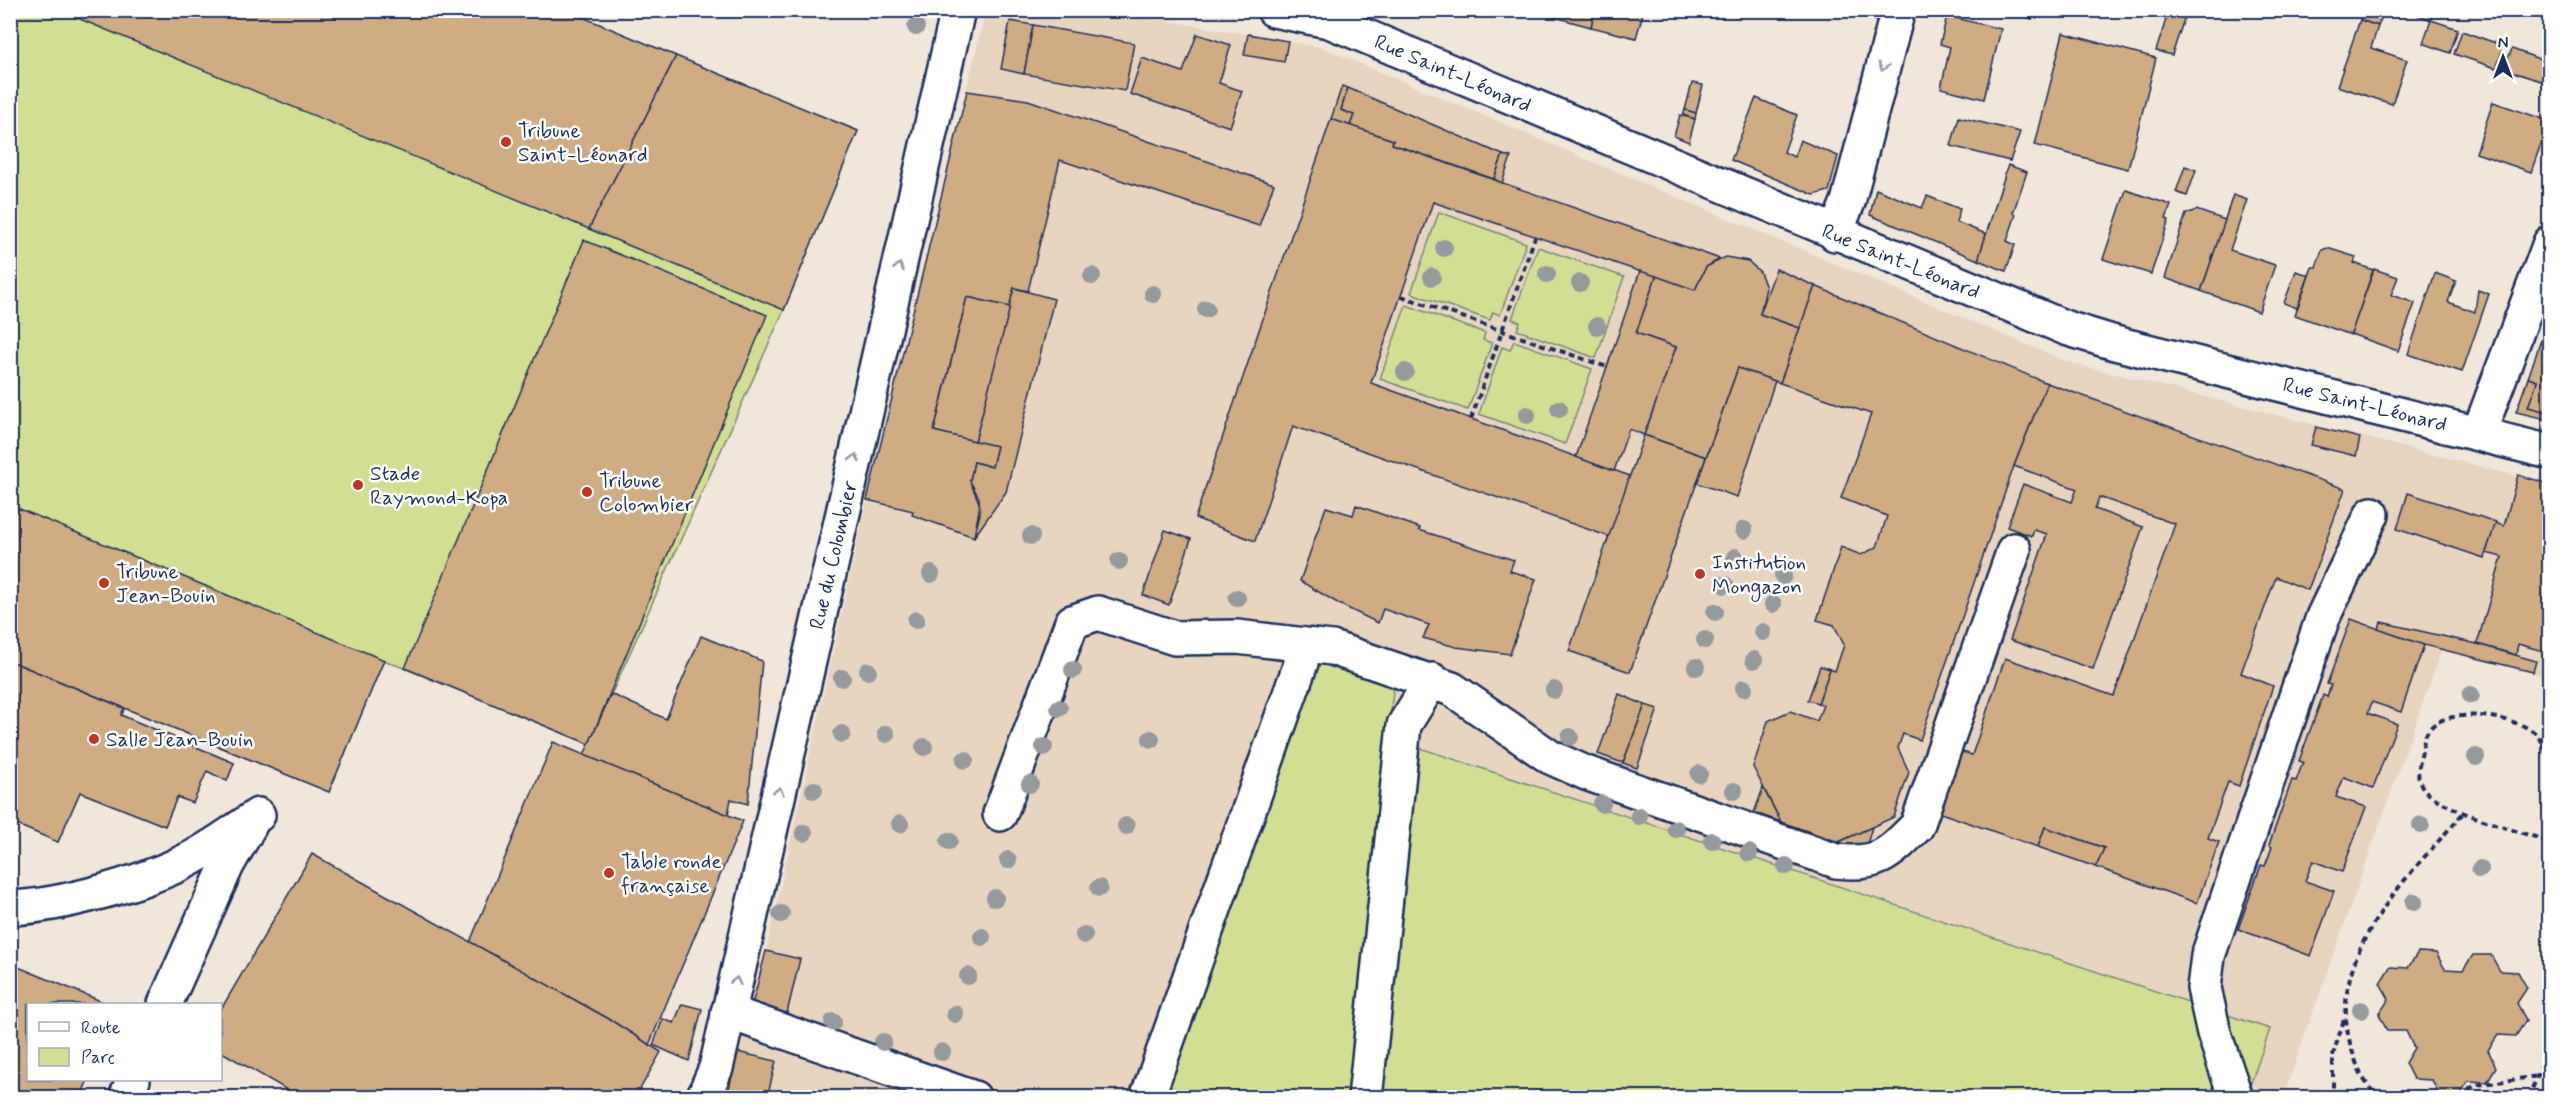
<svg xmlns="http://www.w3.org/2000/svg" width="2560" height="1108" font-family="Mynerve,sans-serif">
	<rect width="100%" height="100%" fill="#f1e6da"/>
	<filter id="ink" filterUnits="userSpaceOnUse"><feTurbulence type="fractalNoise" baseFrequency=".0167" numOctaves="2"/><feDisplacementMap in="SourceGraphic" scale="12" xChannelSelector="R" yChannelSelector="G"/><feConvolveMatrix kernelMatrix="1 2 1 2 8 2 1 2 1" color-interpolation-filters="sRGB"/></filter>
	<g filter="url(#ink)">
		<!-- built -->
		<polygon fill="#e7d5c0" points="992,11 1110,11 1321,47 2068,362 2549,484 2549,677 2442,649 2283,1097 727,1098 766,951 867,500 923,269 984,18"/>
		<!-- green -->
		<g fill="#d2df92" stroke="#768778" stroke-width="1.5">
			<polygon points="11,11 566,11 858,131 784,310 589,744 384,660 329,792 125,708 122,716 234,763 227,781 207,771 193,803 177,797 165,826 80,792 58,842 11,822"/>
			<polygon points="1439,212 1526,243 1500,315 1493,312 1490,320 1411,293"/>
			<polygon points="1538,247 1624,277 1596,358 1517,330 1520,322 1512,319"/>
			<polygon points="1406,305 1485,333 1483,340 1492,343 1468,410 1380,379"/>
			<polygon points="1514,341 1592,369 1565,444 1479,414 1502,347 1510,350"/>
			<polygon points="1309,660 1394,682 1348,1097 1158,1098"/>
			<polygon points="1411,745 2270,1029 2246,1097 1377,1098"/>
		</g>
		<!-- building -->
		<g fill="#cfac82" stroke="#1b2f5e" stroke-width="1.5">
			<polygon points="58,10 566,10 676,56 589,229"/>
			<polygon points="1528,10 1548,10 1547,15"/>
			<polygon points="1548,10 1595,10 1591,27 1547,15"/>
			<polygon points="1595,10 1644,10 1636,38 1591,27"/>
			<polygon points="2004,10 2035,10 2032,19"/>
			<polygon points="2169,10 2187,10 2172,55 2156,51"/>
			<polygon points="2405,10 2434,10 2431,20"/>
			<polygon points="2362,13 2381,19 2378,26 2360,20"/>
			<polygon points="1947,16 2001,29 1984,99 1941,88 1950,47 1940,44"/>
			<polygon points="2360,20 2378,26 2371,48 2407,60 2392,104 2337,86"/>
			<polygon points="2431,20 2458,29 2450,53 2423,43"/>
			<polygon points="1010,21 1033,25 1024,74 1001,69"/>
			<polygon points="1033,25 1134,43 1125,91 1024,74"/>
			<polygon points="2462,31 2504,46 2496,68 2454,54"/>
			<polygon points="2063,33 2156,58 2128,169 2035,145"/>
			<polygon points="1197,34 1231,45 1219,83 1242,91 1230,127 1130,94 1142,58 1183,72"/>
			<polygon points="1248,34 1288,41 1284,62 1244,55"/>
			<polygon points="2512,49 2550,63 2550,84 2504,69"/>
			<polygon points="676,56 858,131 784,310 589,229"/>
			<polygon points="1692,83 1703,85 1696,113 1685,110"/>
			<polygon points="1342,86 1348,88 1341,110 1354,115 1350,126 1331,119"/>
			<polygon points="1348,88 1503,155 1494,179 1392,144 1393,140 1350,126 1354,115 1341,110"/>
			<polygon points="967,91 1028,100 1274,184 1259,226 1060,160 1028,291 1014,288 1010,307 967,297 934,431 997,446 992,467 974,462 970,481 980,505 974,537 912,515 913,511 867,500"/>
			<polygon points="1756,98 1797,115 1784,152 1794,157 1800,140 1838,156 1829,191 1814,195 1731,160"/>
			<polygon points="2493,102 2549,121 2531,172 2476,153"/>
			<polygon points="1685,110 1696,113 1695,119 1683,115"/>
			<polygon points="1680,115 1695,119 1689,142 1674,136"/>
			<polygon points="1959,117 2020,132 2010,161 1951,146"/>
			<polygon points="1331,119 1393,140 1392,144 1720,259 1706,267 1695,290 1433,202 1371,383 1630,476 1610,537 1293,426 1255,541 1195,518"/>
			<polygon points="1503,155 1511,157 1502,183 1494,179"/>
			<polygon points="2008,165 2027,172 2013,213 2016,214 2007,241 2015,245 2006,271 1978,260"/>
			<polygon points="2185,166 2196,170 2187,196 2176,192"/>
			<polygon points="1876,189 1922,208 1927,196 1960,209 1956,222 1986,234 1978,260 1870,215"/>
			<polygon points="2126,190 2171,205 2166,219 2169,220 2151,274 2103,259"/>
			<polygon points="2233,195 2247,200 2230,250 2275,265 2259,312 2201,291"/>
			<polygon points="2196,210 2225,220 2201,291 2165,278 2186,214"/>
			<polygon points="584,240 767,315 589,744 405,668"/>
			<polygon points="2327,248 2356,257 2354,263 2373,270 2351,335 2295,315 2312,267 2316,267 2322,250"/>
			<polygon points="1726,257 1748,261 1760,272 1766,288 1760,314 1800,328 1780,383 1738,368 1706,457 1644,435 1676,347 1636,333 1656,276 1695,290 1706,267"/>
			<polygon points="1776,269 1815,286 1800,328 1760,314"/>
			<polygon points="2374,269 2398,277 2391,295 2415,303 2398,351 2351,334"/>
			<polygon points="1640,271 1656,276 1636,333 1676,347 1644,435 1629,429 1614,471 1576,457"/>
			<polygon points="2296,271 2309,275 2297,308 2284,303"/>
			<polygon points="2435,273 2456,281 2448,302 2475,312 2478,290 2489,294 2462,372 2408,354"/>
			<polygon points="1815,286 2047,383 2014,466 1920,740 1903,734 1898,748 1909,772 1894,817 1839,842 1781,822 1753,767 1768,721 1790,711 1817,721 1823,705 1818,703 1830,669 1835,671 1844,645 1834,625 1817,620 1841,547 1861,555 1877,547 1887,516 1841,498 1871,414 1780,383"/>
			<polygon points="1014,288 1054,299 1006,492 974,537 980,514 979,498 970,481 974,462 992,467 997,446 975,441"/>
			<polygon points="967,297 1010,307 975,441 934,431"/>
			<polygon points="2550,316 2550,346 2540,343"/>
			<polygon points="2540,343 2550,346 2550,413 2528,407 2537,381 2528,378"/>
			<polygon points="1738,368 1775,381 1737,497 1697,483"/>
			<polygon points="2528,378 2537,381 2528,407 2550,413 2550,420 2516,412"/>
			<polygon points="2047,383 2345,489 2308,590 2276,577 2241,673 2273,686 2239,786 2228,782 2208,838 2219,842 2197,903 2096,867 2104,848 2045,827 2038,847 1938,812 1959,751 1972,755 2005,658 2114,696 2175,524 2099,497 2095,509 2143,527 2093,669 2010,640 2047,534 2034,530 2032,536 2007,527 2023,484 2072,502 2077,489 2014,466"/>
			<polygon points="2316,427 2360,438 2356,456 2311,445"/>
			<polygon points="1644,435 1706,457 1630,672 1569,651"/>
			<polygon points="2518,475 2550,484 2550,627 2543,651 2518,644 2516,655 2477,644 2502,557 2486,553 2495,523 2504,526"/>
			<polygon points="2408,493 2496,522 2484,558 2397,529"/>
			<polygon points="10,505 384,660 329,792 10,661"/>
			<polygon points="1356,505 1420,528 1419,530 1514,560 1510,571 1536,579 1510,654 1456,647 1423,638 1429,625 1383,609 1378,623 1341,605 1300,581 1326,507 1353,515"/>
			<polygon points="1165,530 1191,539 1169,605 1143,595"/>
			<polygon points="2351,619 2424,645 2401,712 2372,702 2368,713 2397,724 2373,788 2344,777 2336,797 2366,807 2342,872 2313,861 2305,881 2334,891 2311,956 2238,929 2261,865 2265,866 2272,847 2269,845 2292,780 2296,781 2303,762 2299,761 2323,695 2327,697 2331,685 2327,684"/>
			<polygon points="2381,622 2477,644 2536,661 2533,672 2424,645 2378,629"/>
			<polygon points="701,636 762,661 748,804 731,799 728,815 584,755 611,694 666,719"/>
			<polygon points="10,661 124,708 121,715 234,763 227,781 207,771 193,803 177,797 165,826 80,792 58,842 10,822"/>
			<polygon points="1820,666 1830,669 1818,703 1808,700"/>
			<polygon points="1619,694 1645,705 1623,763 1598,754"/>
			<polygon points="1645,705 1658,709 1637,768 1623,763"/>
			<polygon points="553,742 743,821 649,1045 609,1019 470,942"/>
			<polygon points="1763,788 1781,822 1754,813"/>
			<polygon points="1872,827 1865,851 1839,842"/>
			<polygon points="2045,827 2104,848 2096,867 2038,847"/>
			<polygon points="312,854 609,1019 661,1052 635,1098 301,1098 220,1051 220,1011"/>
			<polygon points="766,951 800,959 786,1017 751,1009"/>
			<polygon points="2418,952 2436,953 2445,969 2463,970 2473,955 2491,955 2500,971 2518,972 2527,988 2517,1003 2526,1020 2516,1036 2498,1035 2488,1050 2496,1067 2487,1082 2468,1081 2459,1097 2440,1096 2432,1080 2413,1079 2405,1063 2414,1048 2406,1031 2387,1031 2379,1014 2389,999 2380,983 2390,967 2408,968"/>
			<polygon points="11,964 108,1004 28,1004 28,1080 88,1080 80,1098 10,1098"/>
			<polygon points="682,1004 702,1009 689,1061 653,1045 663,1019 674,1023"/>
			<polygon points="737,1052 776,1061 767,1098 727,1098"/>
		</g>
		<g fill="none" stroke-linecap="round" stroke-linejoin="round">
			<defs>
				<g id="minor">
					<polyline points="1274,10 1329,21 2066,328 2115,343 2550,452"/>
					<polyline points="1835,234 1848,202 1898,10"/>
					<polyline points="2479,433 2550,243"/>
					<path d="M 1000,814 L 1072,622 L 1098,613 L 1175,638 L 1237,637 L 1332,648 L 1452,689 L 1550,757 L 1586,773 L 1836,861 C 1878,866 1888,855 1917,826 L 2014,550"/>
					<path d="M 10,908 C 61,906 143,883 188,860 C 213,847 235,831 258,815"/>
					<polyline points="165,1004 227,865 250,825"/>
					<polyline points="728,1012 974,1098"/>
					<polyline points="126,1098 133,1080"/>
					<polyline points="703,1098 716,1068 958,10"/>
					<polyline points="1147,1098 1301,663 1303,645"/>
					<polyline points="1365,1098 1404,725 1432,680"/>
					<polyline points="2236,1098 2214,1033 2204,988 2208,956 2323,617 2372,514"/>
				</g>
			</defs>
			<!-- minor casing -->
			<use href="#minor" stroke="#1b2f5e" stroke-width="38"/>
			<!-- path -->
			<g stroke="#1b2f5e" stroke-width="4" stroke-dasharray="6 4.5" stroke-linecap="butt">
				<polyline points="1401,296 1607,367"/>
				<polyline points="1471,419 1535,237"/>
				<path d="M 2550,761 C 2546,751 2543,741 2535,733 C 2516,716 2444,705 2428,731 C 2423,739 2422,753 2420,762 C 2416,775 2419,787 2430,795 C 2458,815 2515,830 2550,842"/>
				<polyline points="2333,1098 2333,1055 2345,1016"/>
				<path d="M 2382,1098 C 2367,1091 2357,1067 2353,1053 C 2320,956 2408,878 2464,812"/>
				<polyline points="2462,1098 2468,1090 2476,1085 2539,1076"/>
				<polyline points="2528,1098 2550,1048"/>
			</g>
			<!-- minor -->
			<use href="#minor" stroke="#fff" stroke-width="33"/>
		</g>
		<!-- trees -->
		<g fill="#959a9d">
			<circle cx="916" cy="27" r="9"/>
			<circle cx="1444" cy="248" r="9"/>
			<circle cx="1547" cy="274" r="9"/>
			<circle cx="1092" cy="276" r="9"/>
			<circle cx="1432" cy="277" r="9"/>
			<circle cx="1580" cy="283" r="9"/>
			<circle cx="1153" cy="294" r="9"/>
			<circle cx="1206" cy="309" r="9"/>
			<circle cx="1597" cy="326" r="9"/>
			<circle cx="1405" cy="372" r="9"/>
			<circle cx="1559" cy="409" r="9"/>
			<circle cx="1527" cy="415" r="9"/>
			<circle cx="1744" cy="530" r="9"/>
			<circle cx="1031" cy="536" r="9"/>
			<circle cx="1735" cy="557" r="9"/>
			<circle cx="1119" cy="561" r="9"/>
			<circle cx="931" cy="574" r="9"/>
			<circle cx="1783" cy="576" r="9"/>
			<circle cx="1725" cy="585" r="9"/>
			<circle cx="1237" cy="598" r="9"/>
			<circle cx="1773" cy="604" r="9"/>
			<circle cx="1715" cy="612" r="9"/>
			<circle cx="916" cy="620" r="9"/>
			<circle cx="1763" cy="632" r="9"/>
			<circle cx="1705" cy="640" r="9"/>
			<circle cx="1754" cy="660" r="9"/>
			<circle cx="1696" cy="667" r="9"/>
			<circle cx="1073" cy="670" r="9"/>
			<circle cx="868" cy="671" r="9"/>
			<circle cx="842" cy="678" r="9"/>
			<circle cx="1744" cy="688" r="9"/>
			<circle cx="1554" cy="690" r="9"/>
			<circle cx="2471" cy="695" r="9"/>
			<circle cx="1059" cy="708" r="9"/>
			<circle cx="842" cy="734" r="9"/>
			<circle cx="886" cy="734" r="9"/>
			<circle cx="1570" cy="737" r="9"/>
			<circle cx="1151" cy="739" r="9"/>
			<circle cx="924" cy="747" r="9"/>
			<circle cx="1044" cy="747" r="9"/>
			<circle cx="2476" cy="757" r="9"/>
			<circle cx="965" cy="760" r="9"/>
			<circle cx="1699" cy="774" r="9"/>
			<circle cx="1030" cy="784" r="9"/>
			<circle cx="814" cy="790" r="9"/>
			<circle cx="1734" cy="791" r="9"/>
			<circle cx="1602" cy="804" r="9"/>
			<circle cx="1639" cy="816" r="9"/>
			<circle cx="900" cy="824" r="9"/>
			<circle cx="2421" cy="825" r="9"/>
			<circle cx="1126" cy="826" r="9"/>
			<circle cx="1676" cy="829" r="9"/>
			<circle cx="804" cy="833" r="9"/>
			<circle cx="949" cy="841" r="9"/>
			<circle cx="1712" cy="841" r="9"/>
			<circle cx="1749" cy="853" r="9"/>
			<circle cx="1008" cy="860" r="9"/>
			<circle cx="1786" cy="866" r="9"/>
			<circle cx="2480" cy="869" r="9"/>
			<circle cx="1099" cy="888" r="9"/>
			<circle cx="995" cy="898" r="9"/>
			<circle cx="2414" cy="902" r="9"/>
			<circle cx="781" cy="914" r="9"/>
			<circle cx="1084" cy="935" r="9"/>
			<circle cx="982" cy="937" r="9"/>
			<circle cx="968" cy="976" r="9"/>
			<circle cx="2361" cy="1010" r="9"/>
			<circle cx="955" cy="1014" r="9"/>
			<circle cx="833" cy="1022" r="9"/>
			<circle cx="883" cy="1042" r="9"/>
			<circle cx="942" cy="1052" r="9"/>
		</g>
		<!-- one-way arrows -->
		<defs><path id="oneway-chevron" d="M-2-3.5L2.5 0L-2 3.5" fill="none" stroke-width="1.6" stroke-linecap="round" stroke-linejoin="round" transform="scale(1.5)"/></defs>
		<g stroke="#8d97ae">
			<use href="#oneway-chevron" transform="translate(1883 67) rotate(105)"/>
			<use href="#oneway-chevron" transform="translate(899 267) rotate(-77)"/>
			<use href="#oneway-chevron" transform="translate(855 458) rotate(-77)"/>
			<use href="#oneway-chevron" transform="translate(779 791) rotate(-77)"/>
			<use href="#oneway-chevron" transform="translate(736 981) rotate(-77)"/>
		</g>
	</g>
	<!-- markers -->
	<g fill="#c8321e" stroke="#fff" stroke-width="2">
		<circle cx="506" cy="142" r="6"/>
		<circle cx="358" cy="485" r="6"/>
		<circle cx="587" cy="492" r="6"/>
		<circle cx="1700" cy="574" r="6"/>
		<circle cx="104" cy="583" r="6"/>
		<circle cx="94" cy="739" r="6"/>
		<circle cx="609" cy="873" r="6"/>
	</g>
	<g text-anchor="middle" stroke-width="5" stroke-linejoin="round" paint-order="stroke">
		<!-- street labels -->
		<g font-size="21" fill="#1b2f5e" stroke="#fff">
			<text transform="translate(1453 73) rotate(23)" y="7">Rue Saint-Léonard</text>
			<text transform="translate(1901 261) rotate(22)" y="7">Rue Saint-Léonard</text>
			<text transform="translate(2365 404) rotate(14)" y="7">Rue Saint-Léonard</text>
			<text transform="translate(833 555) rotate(-77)" y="7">Rue du Colombier</text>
		</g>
		<!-- poi labels -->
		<g font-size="21" fill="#1b2f5e" stroke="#fff" text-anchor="start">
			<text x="518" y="137">Tribune<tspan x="518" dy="24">Saint-Léonard</tspan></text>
			<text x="370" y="480">Stade<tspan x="370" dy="24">Raymond-Kopa</tspan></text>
			<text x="599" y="487">Tribune<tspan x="599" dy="24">Colombier</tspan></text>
			<text x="1712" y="569">Institution<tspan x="1712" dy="24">Mongazon</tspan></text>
			<text x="116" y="578">Tribune<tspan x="116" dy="24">Jean-Bouin</tspan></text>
			<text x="106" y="746">Salle Jean-Bouin</text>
			<text x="621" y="868">Table ronde<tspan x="621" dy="24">française</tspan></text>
		</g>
	</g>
	<!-- margin -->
	<rect width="2560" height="1108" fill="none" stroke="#fff" stroke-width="36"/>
	<rect x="18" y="18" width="2524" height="1072" fill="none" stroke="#1b2f5e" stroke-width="2" filter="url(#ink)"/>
	<!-- legend -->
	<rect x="27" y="1003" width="195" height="78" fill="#ffffff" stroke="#a4acbf" stroke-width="1.5"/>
	<rect x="39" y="1022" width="30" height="9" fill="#ffffff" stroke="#a4acbf" stroke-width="1.5"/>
	<text x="81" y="1033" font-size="18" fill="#1b2f5e">Route</text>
	<rect x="39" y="1048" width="30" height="18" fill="#d2df92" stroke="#a4acbf" stroke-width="1.5"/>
	<text x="81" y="1063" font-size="18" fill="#1b2f5e">Parc</text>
	<!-- north arrow -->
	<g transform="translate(2503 57)" stroke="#ffffff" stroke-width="4.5" paint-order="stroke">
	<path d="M0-4.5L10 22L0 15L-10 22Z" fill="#1b2f5e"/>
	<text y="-9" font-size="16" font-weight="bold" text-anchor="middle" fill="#1b2f5e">N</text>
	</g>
</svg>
